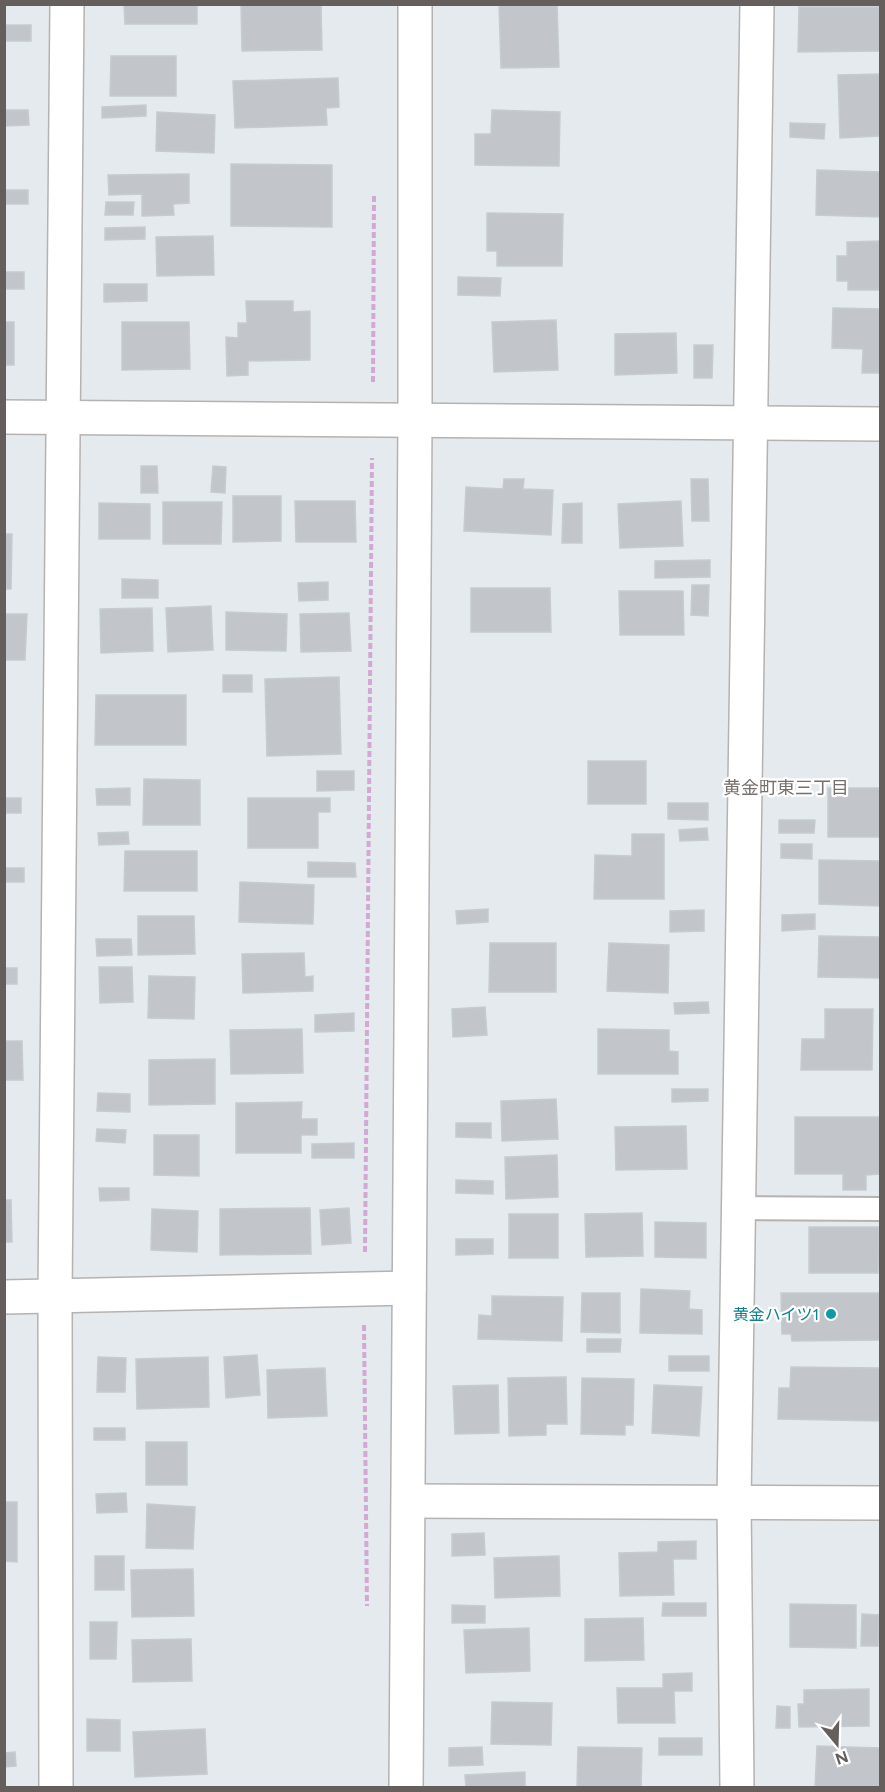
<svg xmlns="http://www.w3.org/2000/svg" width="885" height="1792" font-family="Figtree,'Noto Sans JP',sans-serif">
	<rect width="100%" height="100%" fill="#e5eaee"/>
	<!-- building -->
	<g fill="#c2c6ca" stroke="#c4ccd2" stroke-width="1.5">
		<polygon points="124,4 197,4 197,24 125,24"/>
		<polygon points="241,4 321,4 322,50 242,51"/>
		<polygon points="499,4 557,4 559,67 501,68"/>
		<polygon points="799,7 880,7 880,51 798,52"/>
		<rect x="4" y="25" width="27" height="16"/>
		<polygon points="111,56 176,56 176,96 110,96"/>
		<polygon points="880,74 880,136 840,138 838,75"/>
		<polygon points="338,78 339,107 326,108 327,125 235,128 233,81"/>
		<polygon points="146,105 146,116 102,118 102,107"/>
		<polygon points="4,110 28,110 29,125 4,126"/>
		<polygon points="492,110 560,112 559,166 475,165 475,134 491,134"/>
		<polygon points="157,112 215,115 214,153 156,151"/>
		<polygon points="790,123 825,124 824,139 790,137"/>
		<polygon points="231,164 332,165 332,227 231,226"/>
		<polygon points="817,170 880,172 880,217 816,215"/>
		<polygon points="189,174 189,203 173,204 174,215 142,216 142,194 109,195 108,175"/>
		<rect x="4" y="190" width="24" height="14"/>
		<polygon points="106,202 134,202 133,215 105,215"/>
		<polygon points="487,213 563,214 562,266 497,266 497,251 487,251"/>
		<polygon points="145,227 145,239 105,240 105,228"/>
		<polygon points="213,236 214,275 157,276 156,237"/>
		<polygon points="880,241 880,290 848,290 848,281 837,281 837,256 847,256 847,242"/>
		<rect x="4" y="272" width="20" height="17"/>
		<polygon points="458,277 501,278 500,296 458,295"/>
		<polygon points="104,284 147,284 147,301 104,302"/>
		<polygon points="246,301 293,301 293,312 310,311 310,360 248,361 248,375 227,376 226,337 238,338 238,323 247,323"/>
		<polygon points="833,308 880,309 880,373 862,373 863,349 832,348"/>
		<polygon points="556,320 558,370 494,372 492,322"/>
		<rect x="4" y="322" width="10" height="43"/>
		<polygon points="122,322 189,322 190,369 122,370"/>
		<polygon points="676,333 677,373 615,375 615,334"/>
		<polygon points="694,345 713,345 712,378 694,378"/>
		<polygon points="141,466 157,466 158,493 141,493"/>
		<polygon points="213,466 226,467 225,493 211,492"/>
		<polygon points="504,479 524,479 523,489 553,490 551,535 464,531 466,487 503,489"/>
		<polygon points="691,479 708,479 709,521 692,521"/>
		<polygon points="233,496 281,496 281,541 233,542"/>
		<polygon points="295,501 355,501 356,542 296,542"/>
		<polygon points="681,501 683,546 620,548 618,504"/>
		<polygon points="163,502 222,502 221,544 163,544"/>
		<polygon points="99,503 150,504 150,539 99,539"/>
		<polygon points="582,503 582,543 562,543 563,504"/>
		<polygon points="4,534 12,534 11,589 4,589"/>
		<polygon points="710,560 710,577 655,578 655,561"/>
		<polygon points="122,579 158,580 158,598 122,598"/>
		<polygon points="328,582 328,600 299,601 298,583"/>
		<polygon points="692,585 709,585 708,616 691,615"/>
		<polygon points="471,588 550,588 551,632 471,632"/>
		<polygon points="619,591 683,591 684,635 620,635"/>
		<polygon points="211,606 213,650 168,652 166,608"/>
		<polygon points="152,608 153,651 101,653 100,609"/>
		<polygon points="226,612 287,614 286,651 226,650"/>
		<polygon points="349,613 351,651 301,652 300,614"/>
		<polygon points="4,614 27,614 25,660 4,660"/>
		<rect x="223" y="675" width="29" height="17"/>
		<polygon points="339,677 341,754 267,756 265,679"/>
		<polygon points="96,695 186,695 186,745 95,745"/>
		<rect x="588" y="761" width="58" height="43"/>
		<polygon points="317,771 354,771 354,790 317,791"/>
		<polygon points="144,779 200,780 200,825 143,825"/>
		<polygon points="130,788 130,805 97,805 96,789"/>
		<rect x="828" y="788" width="52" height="49"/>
		<rect x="4" y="798" width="17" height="15"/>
		<polygon points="248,798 330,798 330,812 318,812 318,848 248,848"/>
		<polygon points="668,803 708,803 708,820 668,819"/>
		<polygon points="779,820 815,820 814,833 779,833"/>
		<polygon points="707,828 708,840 680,841 679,830"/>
		<polygon points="128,832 129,844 99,845 98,833"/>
		<polygon points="632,834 664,834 664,899 594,899 595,855 632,856"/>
		<polygon points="781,844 812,844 812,859 781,858"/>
		<polygon points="125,851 197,851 197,891 124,891"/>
		<polygon points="819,860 880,861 880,906 819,904"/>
		<polygon points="308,862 355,863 356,877 308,877"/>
		<rect x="4" y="868" width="20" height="14"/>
		<polygon points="240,882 314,885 313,924 239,922"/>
		<polygon points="488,909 488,922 457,924 456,911"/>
		<polygon points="704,910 704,931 670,932 670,911"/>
		<polygon points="815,914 815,929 782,931 782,915"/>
		<polygon points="138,916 194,916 195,954 138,955"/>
		<polygon points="819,936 880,937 880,978 818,977"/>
		<polygon points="96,939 131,939 132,955 97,956"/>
		<polygon points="490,943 556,943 556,992 489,992"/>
		<polygon points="609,943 669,945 668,993 607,991"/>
		<polygon points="304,953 305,977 313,976 313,991 243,993 242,954"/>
		<polygon points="99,967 132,967 133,1002 100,1003"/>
		<rect x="4" y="968" width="13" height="16"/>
		<polygon points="149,976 195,977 194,1019 148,1018"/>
		<polygon points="708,1002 709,1013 675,1014 674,1003"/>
		<polygon points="485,1007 487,1035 453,1037 452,1009"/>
		<polygon points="825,1009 873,1009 872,1070 801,1070 802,1039 825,1039"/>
		<polygon points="354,1013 354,1031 315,1032 315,1015"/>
		<polygon points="302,1029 303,1073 231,1074 230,1030"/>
		<polygon points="598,1029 669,1030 669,1051 678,1052 678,1074 598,1074"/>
		<polygon points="4,1041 22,1041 23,1080 4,1080"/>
		<polygon points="215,1059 215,1104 149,1105 149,1060"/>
		<polygon points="672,1089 708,1089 708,1101 672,1102"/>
		<polygon points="98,1093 130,1094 130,1112 97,1111"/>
		<polygon points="556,1099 558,1139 502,1141 501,1101"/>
		<polygon points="302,1102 301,1119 317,1119 317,1135 301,1135 301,1153 236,1153 236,1103"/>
		<polygon points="795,1117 880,1117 880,1174 866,1175 866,1190 843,1190 843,1174 795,1174"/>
		<polygon points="456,1123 491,1123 491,1138 456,1137"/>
		<polygon points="686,1126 687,1169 616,1170 615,1127"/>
		<polygon points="97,1129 126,1130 125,1143 96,1141"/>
		<polygon points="154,1135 199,1135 199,1176 154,1175"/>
		<polygon points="354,1143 354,1158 312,1158 312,1144"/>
		<polygon points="557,1155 558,1197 506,1199 505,1157"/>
		<polygon points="456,1180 493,1181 493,1194 456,1193"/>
		<polygon points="99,1188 129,1188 129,1200 100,1201"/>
		<polygon points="4,1200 11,1200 12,1242 4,1242"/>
		<polygon points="310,1208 311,1254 220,1255 220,1209"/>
		<polygon points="349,1208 351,1243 322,1245 320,1210"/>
		<polygon points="152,1209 198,1211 197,1252 151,1250"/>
		<polygon points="642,1213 643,1256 586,1257 585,1214"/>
		<rect x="509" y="1214" width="49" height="44"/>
		<polygon points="655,1222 706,1223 706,1258 655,1257"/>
		<polygon points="809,1227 879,1227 878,1273 809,1273"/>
		<polygon points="456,1239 493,1239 493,1254 456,1255"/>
		<polygon points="641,1289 690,1291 689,1309 702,1310 702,1334 640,1333"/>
		<polygon points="582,1293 620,1293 620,1333 581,1332"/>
		<polygon points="781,1293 880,1293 880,1340 792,1341 791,1334 782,1334"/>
		<polygon points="492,1296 563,1297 562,1341 478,1339 479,1315 492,1316"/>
		<polygon points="587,1339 621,1339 620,1352 587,1352"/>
		<polygon points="257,1355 260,1395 226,1398 224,1357"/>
		<rect x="669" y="1356" width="40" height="15"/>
		<polygon points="98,1357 126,1358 125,1392 97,1392"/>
		<polygon points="208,1357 209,1407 137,1409 136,1359"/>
		<polygon points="791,1367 880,1368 880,1421 778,1419 779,1388 790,1388"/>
		<polygon points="325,1368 327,1416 268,1418 267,1370"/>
		<polygon points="566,1377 567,1424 546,1424 546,1435 509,1436 508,1378"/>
		<polygon points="582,1378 634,1379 633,1425 625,1425 625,1435 581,1434"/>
		<polygon points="498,1385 499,1433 455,1434 453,1386"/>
		<polygon points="654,1385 702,1387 699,1436 652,1433"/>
		<rect x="94" y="1428" width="31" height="12"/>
		<rect x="146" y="1442" width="41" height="43"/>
		<polygon points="126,1493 127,1512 97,1513 96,1494"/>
		<polygon points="4,1502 17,1502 17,1562 4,1561"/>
		<polygon points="147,1504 195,1507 193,1549 146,1548"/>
		<polygon points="484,1533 485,1555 452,1556 452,1534"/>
		<polygon points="696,1541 696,1559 673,1559 674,1595 620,1596 619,1553 658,1552 658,1542"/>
		<rect x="95" y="1556" width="29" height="34"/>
		<polygon points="559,1556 560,1596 495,1598 494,1558"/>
		<polygon points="193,1569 194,1616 132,1617 131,1570"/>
		<polygon points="663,1603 706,1603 706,1616 662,1616"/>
		<polygon points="790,1604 856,1605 856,1648 790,1647"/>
		<polygon points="452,1605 485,1606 485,1623 452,1623"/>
		<polygon points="862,1614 879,1615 878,1646 861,1646"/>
		<polygon points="643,1618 644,1660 585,1661 585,1619"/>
		<polygon points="90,1622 117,1622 116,1659 90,1659"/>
		<polygon points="529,1628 530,1671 466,1673 464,1630"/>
		<polygon points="191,1639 192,1681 133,1682 132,1640"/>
		<polygon points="692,1673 692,1691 674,1691 675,1723 618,1723 617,1688 663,1688 663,1674"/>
		<polygon points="869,1689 869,1726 799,1727 798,1704 804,1704 804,1690"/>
		<polygon points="492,1702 552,1703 551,1745 491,1744"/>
		<polygon points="777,1706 790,1707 790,1728 776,1728"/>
		<polygon points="87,1719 120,1720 120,1751 87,1751"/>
		<polygon points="205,1729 207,1774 135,1777 133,1732"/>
		<rect x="659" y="1738" width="43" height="17"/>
		<polygon points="817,1746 880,1748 880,1788 815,1788"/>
		<polygon points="482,1747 483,1765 449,1766 449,1748"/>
		<polygon points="578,1747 642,1748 641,1788 577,1787"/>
		<polygon points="15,1752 16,1766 4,1767 4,1753"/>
		<polygon points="525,1772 525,1788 466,1788 465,1775"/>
	</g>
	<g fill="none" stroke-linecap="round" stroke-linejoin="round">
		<defs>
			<polyline id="service" points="739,1208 880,1209"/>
			<g id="minor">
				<polyline points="4,417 880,424"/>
				<polyline points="4,1297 409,1288"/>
				<polyline points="409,1501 880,1503"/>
				<polyline points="56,1788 55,1296 67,4"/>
				<polyline points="406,1788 415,422 415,4"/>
				<polyline points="737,1788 734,1501 757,4"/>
			</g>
		</defs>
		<!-- service casing -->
		<use href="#service" stroke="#b6b2b0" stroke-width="26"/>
		<!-- minor casing -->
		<use href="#minor" stroke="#b6b2b0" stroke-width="36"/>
		<!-- path -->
		<g stroke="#d3a8d4" stroke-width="4" stroke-dasharray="6 3" stroke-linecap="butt">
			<polyline points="373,382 374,194"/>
			<polyline points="365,1252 372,458"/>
			<polyline points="364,1325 367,1606"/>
		</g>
		<!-- service -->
		<use href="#service" stroke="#fff" stroke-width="22"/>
		<!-- minor -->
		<use href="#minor" stroke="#fff" stroke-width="33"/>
	</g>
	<!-- markers -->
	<circle fill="#0f9aa8" stroke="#fff" stroke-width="2" cx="831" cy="1314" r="6"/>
	<g text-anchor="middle" stroke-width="4.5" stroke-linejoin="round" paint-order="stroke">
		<!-- culture labels -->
		<g font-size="16" fill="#0d838f" stroke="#fff" text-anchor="end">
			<text x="819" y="1320">黄金ハイツ1</text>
		</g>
		<!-- neighbourhood labels -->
		<g font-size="18" fill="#76706e" stroke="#fff">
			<text x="786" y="794">黄金町東三丁目</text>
		</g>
	</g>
	<!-- border -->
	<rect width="885" height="1792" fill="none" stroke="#645f5d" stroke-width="12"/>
	<!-- north arrow -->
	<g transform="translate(837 1744) rotate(161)" stroke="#ffffff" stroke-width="4.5" paint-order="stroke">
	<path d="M0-4.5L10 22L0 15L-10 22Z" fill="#645f5d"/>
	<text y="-9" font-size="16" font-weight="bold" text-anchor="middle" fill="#645f5d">N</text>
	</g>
</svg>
